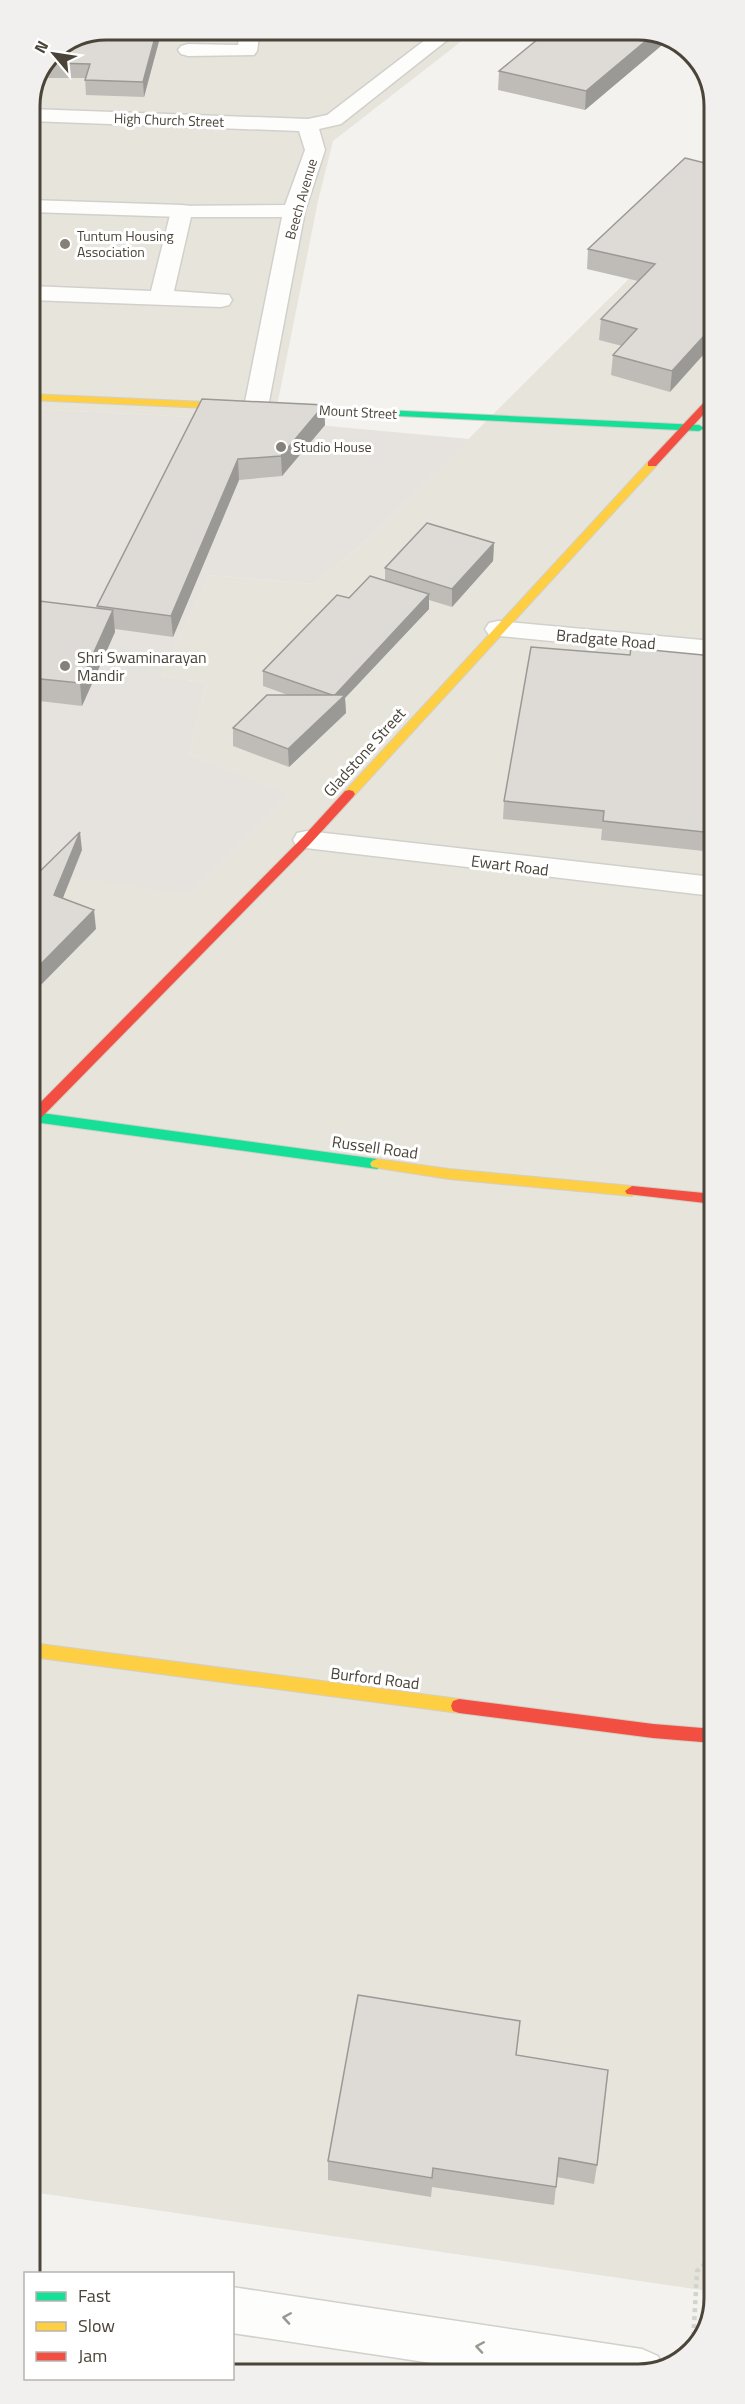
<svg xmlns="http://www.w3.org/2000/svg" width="745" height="2404" font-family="'Titillium Web',sans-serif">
	<rect width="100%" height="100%" fill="#f4f2ee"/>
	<!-- residential -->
	<g fill="#e7e4dc">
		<polygon points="107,30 476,30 333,141 318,201 274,421 30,409 30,107 53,52"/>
		<polygon points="713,195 715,2292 32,2192 31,871 44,874 288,793 189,755 206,683 161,676 209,575 315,584 375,532"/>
	</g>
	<!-- industrial -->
	<polygon fill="#e6e2de" points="30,409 274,421 469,439 375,532 315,584 209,575 161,676 206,683 189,755 289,793 188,894 31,871"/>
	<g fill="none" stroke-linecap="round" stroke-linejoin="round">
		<defs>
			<g id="lane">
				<polygon points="240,30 260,30 257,51 254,55 188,56 181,54 178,50 181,46 188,44 238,45"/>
				<polygon points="30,200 182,205 190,206 193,211 190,216 182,217 30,212"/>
			</g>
			<g id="street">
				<polygon points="438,30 460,30 341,124 319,129 325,150 305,211 268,407 264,412 256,414 248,412 244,407 282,217 191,217 174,291 229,295 232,300 229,305 221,307 30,300 30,286 151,291 171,211 174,206 285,205 305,150 299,131 30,121 30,109 308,119 327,115"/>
				<polygon points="498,621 713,641 713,657 489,635 485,629 489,623"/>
				<polygon points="307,831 713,877 713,896 297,847 293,840 297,833"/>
				<polygon points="232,2287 642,2349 658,2356 663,2368 658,2371 491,2372 232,2333"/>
			</g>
			<g id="fast">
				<polygon points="320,407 699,425 704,428 699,431 317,412 317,408"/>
				<polygon points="34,1112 377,1159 384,1164 377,1169 34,1122 31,1121 31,1113"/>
			</g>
			<g id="slow">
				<polygon points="30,394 320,407 325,410 320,413 30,400"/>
				<polygon points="652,461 656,462 656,466 353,797 345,797 343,794 345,791 648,462"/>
				<polygon points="377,1159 449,1169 632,1186 639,1191 632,1196 449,1179 372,1167 370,1164 372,1161"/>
				<polygon points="32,1643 459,1699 465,1701 467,1706 465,1711 459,1713 32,1657"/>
			</g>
			<g id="jam">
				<polygon points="713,395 713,404 656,466 648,466 648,462 710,396"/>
				<polygon points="349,790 353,791 355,794 353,797 311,843 36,1123 31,1125 31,1112 303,837 345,791"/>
				<polygon points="632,1186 714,1194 714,1204 627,1194 625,1191"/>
				<polygon points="459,1699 653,1724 714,1729 714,1743 653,1738 459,1713 453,1711 451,1706 453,1701"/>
			</g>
		</defs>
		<!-- lane casing -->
		<use href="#lane" stroke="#d2d0cb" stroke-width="3"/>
		<!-- street casing -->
		<use href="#street" stroke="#d2d0cb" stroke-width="3"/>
		<!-- fast casing -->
		<use href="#fast" stroke="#d3cfc5" stroke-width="2"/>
		<!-- slow casing -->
		<use href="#slow" stroke="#d3cfc5" stroke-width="2"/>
		<!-- jam casing -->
		<use href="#jam" stroke="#d3cfc5" stroke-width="2"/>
		<!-- path -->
		<polyline stroke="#d3d2cc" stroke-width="4.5" stroke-dasharray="4 4" stroke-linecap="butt" points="693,2344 697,2271 715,2255"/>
		<!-- lane -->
		<use href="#lane" fill="#fdfdfc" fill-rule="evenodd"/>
		<!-- street -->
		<use href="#street" fill="#fdfdfc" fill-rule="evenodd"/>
		<!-- fast -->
		<use href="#fast" fill="#16e098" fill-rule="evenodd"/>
		<!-- slow -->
		<use href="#slow" fill="#ffcf43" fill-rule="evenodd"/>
		<!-- jam -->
		<use href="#jam" fill="#f24e42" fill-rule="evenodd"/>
	</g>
	<!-- wall -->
	<g fill="#bfbcb8">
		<polygon points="162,30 144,97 86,95 85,78 42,78 53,52"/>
		<polygon points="643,30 668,40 585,110 498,90 499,71"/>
		<polygon points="713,165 670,392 611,375 613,355 622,346 599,340 601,319 638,281 587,269 588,249"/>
		<polygon points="202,399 324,405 325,425 282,476 239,480 173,637 115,629 115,632 82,706 31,700 31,600 97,608 97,606"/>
		<polygon points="494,543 493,561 452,607 429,600 429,609 345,698 346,713 289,767 233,746 233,728 288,695 263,686 263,671 349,598 385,580 385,568"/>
		<polygon points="630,655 713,656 713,852 601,840 602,829 503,819 504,801"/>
		<polygon points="516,2055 597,2165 594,2184 557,2177 554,2205 432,2187 431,2197 328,2180 328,2161"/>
	</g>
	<!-- shaded-wall -->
	<g fill="#9b9996">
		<polygon points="157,30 162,30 144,97 143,82"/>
		<polygon points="654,34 668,40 585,110 586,91"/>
		<polygon points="713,326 713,344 670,392 672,371"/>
		<polygon points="324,405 325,425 282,476 281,456"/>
		<polygon points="238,459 239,480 173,637 171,616"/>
		<polygon points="494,543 493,561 452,607 452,589"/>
		<polygon points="429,594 429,609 345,698 346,713 289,767 288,749 334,695"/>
		<polygon points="113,610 115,632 82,706 80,683"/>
		<polygon points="80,832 82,850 57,913 54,895"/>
		<polygon points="94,910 96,929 31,995 31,974"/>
	</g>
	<!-- building -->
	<g fill="#dedbd6" stroke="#9b9996" stroke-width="1.5">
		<polygon points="107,30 157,30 143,82 85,80 90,64 48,63 53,52"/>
		<polygon points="549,30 643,30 654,34 586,91 499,71"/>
		<polygon points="685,158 713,165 713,326 672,371 613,355 637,329 601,319 655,264 588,249"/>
		<polygon points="202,399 324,405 281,456 238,459 171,616 97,606"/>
		<polygon points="427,523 494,543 452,589 385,568"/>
		<polygon points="370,576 429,594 335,695 332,695 263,671 337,595 349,598"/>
		<polygon points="31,600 113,610 80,683 31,678"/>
		<polygon points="531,647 630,655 631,648 713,656 713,833 603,821 604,811 504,801"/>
		<polygon points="267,695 345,695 288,749 233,728"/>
		<polygon points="80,832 54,895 94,910 31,974 31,880"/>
		<polygon points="358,1995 520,2021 516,2055 608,2070 597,2165 559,2158 556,2187 433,2168 432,2178 328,2161"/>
	</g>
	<!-- one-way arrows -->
	<defs><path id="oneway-chevron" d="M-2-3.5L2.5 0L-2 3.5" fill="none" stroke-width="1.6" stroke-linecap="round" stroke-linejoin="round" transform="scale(1.5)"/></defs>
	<g stroke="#9b9791">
		<use href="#oneway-chevron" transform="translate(287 2318) rotate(-171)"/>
		<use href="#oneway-chevron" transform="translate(480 2347) rotate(-171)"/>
	</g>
	<!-- markers -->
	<g fill="#868178" stroke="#fff" stroke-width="2">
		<circle cx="65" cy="244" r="6"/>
		<circle cx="281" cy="447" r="6"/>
		<circle cx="65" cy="666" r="6"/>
	</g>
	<g text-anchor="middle" stroke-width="6" stroke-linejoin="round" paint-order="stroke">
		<!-- far-street labels -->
		<g font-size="14" fill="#4b4439" stroke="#fff">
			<text transform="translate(169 120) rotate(2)" y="5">High Church Street</text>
			<text transform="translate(301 199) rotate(-74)" y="5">Beech Avenue</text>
			<text transform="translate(358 412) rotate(3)" y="5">Mount Street</text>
		</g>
		<!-- far-poi labels -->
		<g font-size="14" fill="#4b4439" stroke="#fff" text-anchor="start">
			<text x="77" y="241">Tuntum Housing<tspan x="77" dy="16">Association</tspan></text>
			<text x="293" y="452">Studio House</text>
		</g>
		<!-- street labels -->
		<g font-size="16" fill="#4b4439" stroke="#fff">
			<text transform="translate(606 639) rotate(5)" y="6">Bradgate Road</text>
			<text transform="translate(364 752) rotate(-48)" y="6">Gladstone Street</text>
			<text transform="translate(510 865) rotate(7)" y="6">Ewart Road</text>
			<text transform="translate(375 1147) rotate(8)" y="6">Russell Road</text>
			<text transform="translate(375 1678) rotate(7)" y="6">Burford Road</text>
		</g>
		<!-- poi labels -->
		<g font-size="16" fill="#4b4439" stroke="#fff" text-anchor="start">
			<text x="77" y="663">Shri Swaminarayan<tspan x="77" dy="18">Mandir</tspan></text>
		</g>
	</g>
	<!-- crop -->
	<path d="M0 0H745V2404H0ZM106 40H638A66 66 0 0 1 704 106V2298A66 66 0 0 1 638 2364H106A66 66 0 0 1 40 2298V106A66 66 0 0 1 106 40Z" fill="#f1f0ef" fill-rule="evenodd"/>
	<path fill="none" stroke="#4b4439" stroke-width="3" d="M106 40H638A66 66 0 0 1 704 106V2298A66 66 0 0 1 638 2364H106A66 66 0 0 1 40 2298V106A66 66 0 0 1 106 40Z"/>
	<!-- legend -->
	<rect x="24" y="2272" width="210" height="108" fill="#ffffff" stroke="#b7b4b0" stroke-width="1.5"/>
	<rect x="36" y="2292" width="30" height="9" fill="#16e098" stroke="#b7b4b0" stroke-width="1.5"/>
	<text x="78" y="2302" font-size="18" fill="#4b4439">Fast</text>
	<rect x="36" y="2322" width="30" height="9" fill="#ffcf43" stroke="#b7b4b0" stroke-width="1.5"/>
	<text x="78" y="2332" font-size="18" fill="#4b4439">Slow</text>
	<rect x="36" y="2352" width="30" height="9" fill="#f24e42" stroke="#b7b4b0" stroke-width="1.5"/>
	<text x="78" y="2362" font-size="18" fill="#4b4439">Jam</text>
	<!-- north arrow -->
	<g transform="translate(54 54) rotate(299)" stroke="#ffffff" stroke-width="4.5" paint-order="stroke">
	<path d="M0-4.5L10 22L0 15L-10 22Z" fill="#4b4439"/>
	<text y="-9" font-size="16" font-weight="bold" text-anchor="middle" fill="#4b4439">N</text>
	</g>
</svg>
